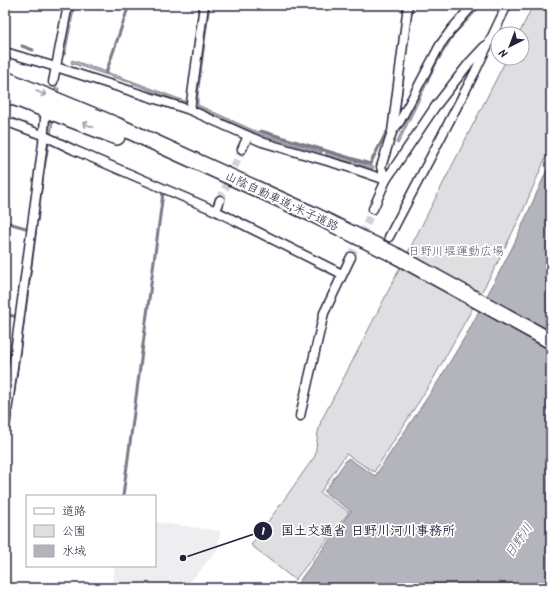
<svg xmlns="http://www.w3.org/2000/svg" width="556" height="593" font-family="Kalam,'Klee One',sans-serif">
	<rect width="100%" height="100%" fill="#fff"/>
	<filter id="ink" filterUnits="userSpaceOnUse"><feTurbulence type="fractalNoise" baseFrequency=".025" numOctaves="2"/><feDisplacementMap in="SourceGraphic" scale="8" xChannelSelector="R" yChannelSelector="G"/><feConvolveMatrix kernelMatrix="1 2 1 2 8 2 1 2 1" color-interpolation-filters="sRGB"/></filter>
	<g filter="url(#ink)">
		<!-- built -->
		<polygon fill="#eeeef1" points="155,522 220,531 218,549 185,588 112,588 115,566 155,566"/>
		<!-- green -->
		<polygon fill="#dfdfe2" stroke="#80808e" points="533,5 551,5 551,145 522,213 496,266 432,381 374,472 346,454 320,493 349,512 295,580 251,545 283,501 315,456 318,432 321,421 352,362 507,58 522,58 522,34 519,34"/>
		<!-- water -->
		<g fill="#b4b4bc" stroke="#7a7a88">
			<polygon points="71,5 75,5 65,55 62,54"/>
			<polygon points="208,5 210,5 198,95 198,105 253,130 322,151 322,153 251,132 195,106"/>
			<path d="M 478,5 L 480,5 L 475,13 L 454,35 L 437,63 L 398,144 L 396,143 C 414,107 429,69 451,35 C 459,24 472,17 478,5 Z"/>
			<polygon points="72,60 132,81 187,102 186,104 131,83 71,63"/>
			<polygon points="55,88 59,88 45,168 42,168 45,141"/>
			<polygon points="326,152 374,167 373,169 326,155"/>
			<polygon points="551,161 551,588 294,588 351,511 324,492 348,458 375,476 439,380 469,330 513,246"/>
			<polygon points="41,173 44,173 38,222 35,221"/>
			<polygon points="34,228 37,228 26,312 23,312"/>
			<polygon points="22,318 25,318 14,398 11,397"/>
		</g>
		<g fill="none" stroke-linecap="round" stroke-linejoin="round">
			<!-- stream -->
			<g stroke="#7a7a88" stroke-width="3">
				<polyline points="197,27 200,5"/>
				<polyline points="408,39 412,5"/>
				<polyline points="22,46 33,50"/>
				<polyline points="106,73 129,5"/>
				<polyline points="399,106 403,78"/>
				<polyline points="261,131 370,164 386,133"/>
				<polyline points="5,222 29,229"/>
				<polyline points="5,314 17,317"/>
				<polyline points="123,496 163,193"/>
			</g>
			<!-- street-tunnel -->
			<g stroke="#d3d3d8" stroke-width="8" stroke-dasharray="8 4" stroke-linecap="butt">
				<polyline points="220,200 242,149"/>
				<polyline points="351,257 373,209"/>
			</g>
			<defs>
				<g id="street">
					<polyline points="5,52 56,67 190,110 262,142 351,168 386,180"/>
					<polyline points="53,82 68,5"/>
					<polyline points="190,110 204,5"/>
					<polyline points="5,121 45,136 74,150 216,211 342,274"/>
					<polyline points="392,132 400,121 440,45 451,30 473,5"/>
					<polyline points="242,149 248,136"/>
					<polyline points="386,180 381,167 392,132 408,5"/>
					<polyline points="373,209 386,180 435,107 470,62 485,46"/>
					<polyline points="216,211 220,200"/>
					<polyline points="389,237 475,72 507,5"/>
					<polyline points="300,416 324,313 351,257"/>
					<polyline points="5,427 43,143 45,118"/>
				</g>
				<g id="highway">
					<polyline points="5,79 116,125 312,214 395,255 551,341"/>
					<polyline points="5,94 117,137"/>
				</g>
			</defs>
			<!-- street casing -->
			<use href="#street" stroke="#22223b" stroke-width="11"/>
			<!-- highway casing -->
			<use href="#highway" stroke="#22223b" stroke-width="18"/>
			<!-- street -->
			<use href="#street" stroke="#fff" stroke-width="8"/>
			<!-- highway -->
			<use href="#highway" stroke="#fff" stroke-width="15"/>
		</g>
		<!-- one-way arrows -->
		<defs><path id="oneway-shaft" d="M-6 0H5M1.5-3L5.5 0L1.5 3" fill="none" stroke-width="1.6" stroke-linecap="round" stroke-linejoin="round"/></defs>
		<g stroke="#9c9ca7">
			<use href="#oneway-shaft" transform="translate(41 93) rotate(23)"/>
			<use href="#oneway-shaft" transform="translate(88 125) rotate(-159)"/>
		</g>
	</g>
	<g text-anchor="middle" stroke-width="3.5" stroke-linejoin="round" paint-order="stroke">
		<!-- street labels -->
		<g font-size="12" fill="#22223b" stroke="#fff">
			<text transform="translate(282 201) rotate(25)" y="4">山陰自動車道;米子道路</text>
		</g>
		<!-- park labels -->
		<g font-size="12" fill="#5b5b6d" stroke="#fff">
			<text x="456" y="255">日野川堰運動広場</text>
		</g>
		<!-- water labels -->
		<g font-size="13" font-style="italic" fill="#5c5c6f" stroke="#fff">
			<text transform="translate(518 540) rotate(-56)" y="5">日野川</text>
		</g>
	</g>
	<!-- callouts -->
	<path fill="none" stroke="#22223b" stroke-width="1.5" d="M183 558L263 531"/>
	<g fill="#22223b" stroke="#fff" stroke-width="1.5">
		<circle cx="183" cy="558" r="4"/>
		<circle cx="263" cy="531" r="10"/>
	</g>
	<g font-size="12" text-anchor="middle" font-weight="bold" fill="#fff">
		<text x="263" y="535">1</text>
	</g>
	<g font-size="13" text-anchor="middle" font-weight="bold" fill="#22223b" stroke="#fff" stroke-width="3.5" stroke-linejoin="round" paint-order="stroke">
		<text x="368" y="535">国土交通省 日野川河川事務所</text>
	</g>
	<!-- margin -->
	<rect width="556" height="593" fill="none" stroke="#fff" stroke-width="20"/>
	<rect x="10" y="10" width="536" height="573" fill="none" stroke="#22223b" stroke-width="1.5" filter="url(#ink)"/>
	<!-- legend -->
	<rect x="26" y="495" width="130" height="72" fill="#ffffff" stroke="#a7a7b1"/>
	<rect x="34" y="508" width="20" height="6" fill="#ffffff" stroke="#a7a7b1"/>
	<text x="62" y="515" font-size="12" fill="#22223b">道路</text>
	<rect x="34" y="525" width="20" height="12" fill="#dfdfe2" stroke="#a7a7b1"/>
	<text x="62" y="535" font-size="12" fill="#22223b">公園</text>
	<rect x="34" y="545" width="20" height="12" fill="#b4b4bc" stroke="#a7a7b1"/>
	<text x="62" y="555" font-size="12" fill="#22223b">水域</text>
	<!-- north arrow -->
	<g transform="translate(510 46) rotate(222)"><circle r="19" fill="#ffffff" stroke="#a7a7b1"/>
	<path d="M0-3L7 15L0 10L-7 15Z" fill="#22223b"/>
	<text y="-6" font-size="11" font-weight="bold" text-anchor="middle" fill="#22223b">N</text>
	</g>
</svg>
